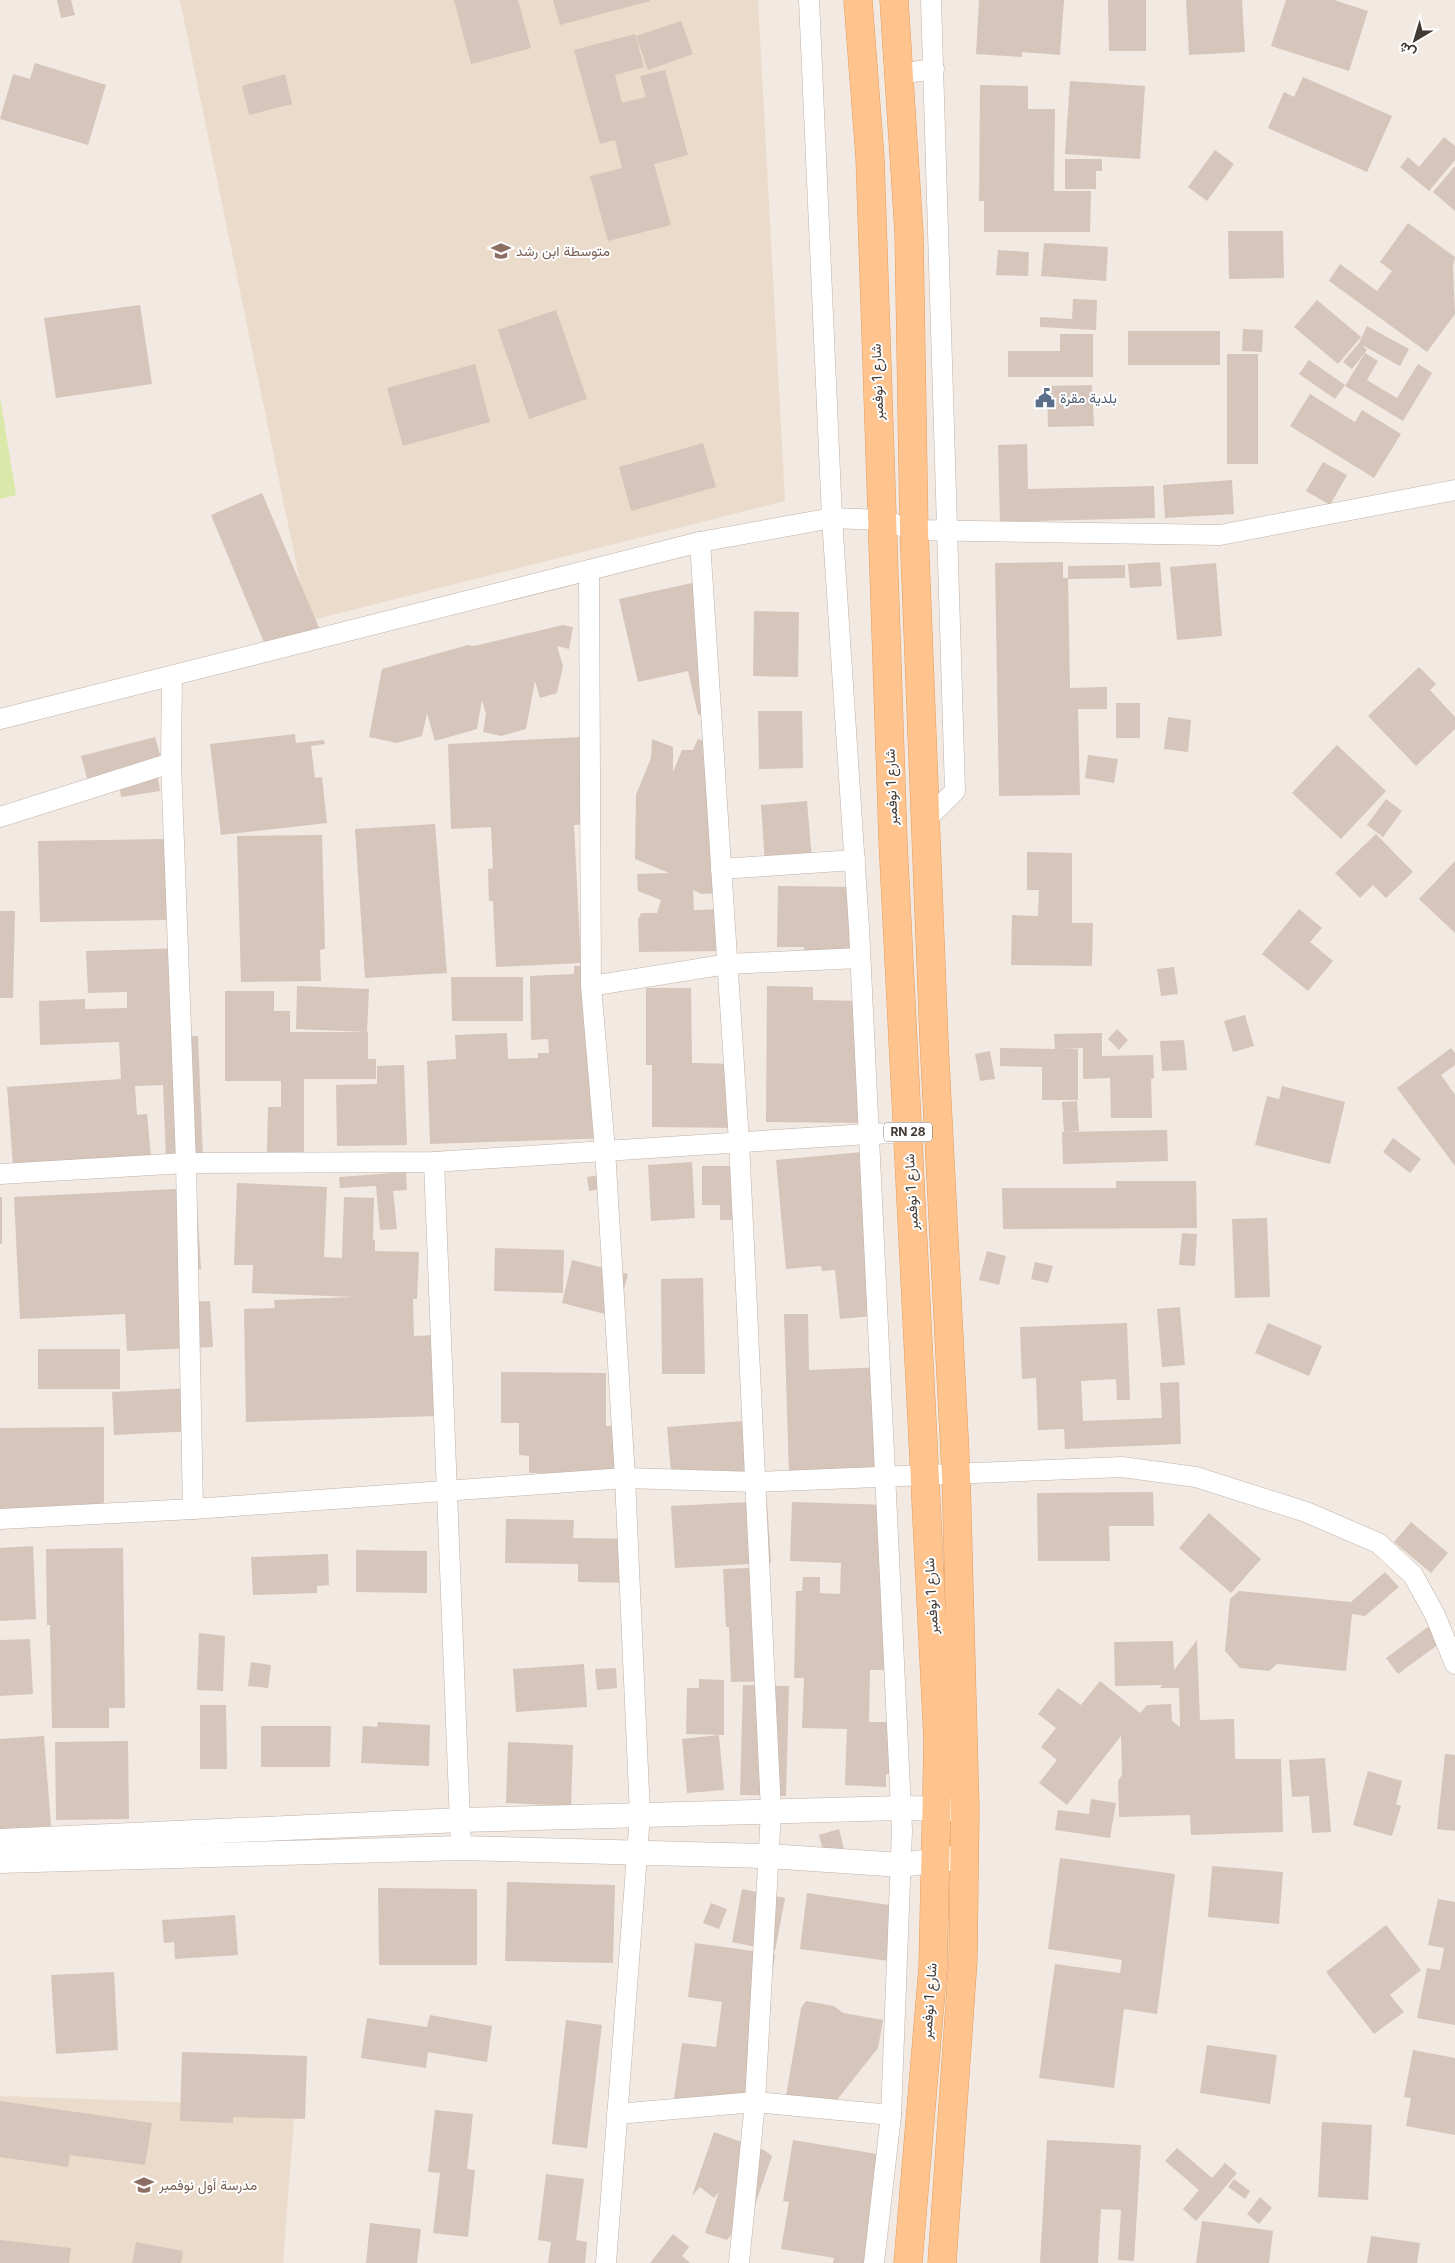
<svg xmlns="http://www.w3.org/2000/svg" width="1455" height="2263" font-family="Inter,Vazirmatn,sans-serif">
	<rect width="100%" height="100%" fill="#f2e9e2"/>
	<!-- education -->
	<g fill="#ebdbcb">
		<polygon points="180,0 758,0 785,501 308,621"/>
		<polygon points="0,2096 295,2106 283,2263 0,2263"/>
	</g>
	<!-- green -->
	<polygon fill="#dae8a9" points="0,397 16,495 0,499"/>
	<!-- building -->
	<g fill="#d6c5ba">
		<polygon points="57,0 71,0 75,15 61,18"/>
		<polygon points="454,0 518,0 531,48 471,64"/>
		<polygon points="553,0 650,0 650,1 560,25"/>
		<polygon points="979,0 1064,0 1060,55 1022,52 1022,57 976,54"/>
		<polygon points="1108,0 1146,0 1146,51 1109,51"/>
		<polygon points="1186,0 1242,0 1245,52 1189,55"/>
		<polygon points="1286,0 1334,0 1368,11 1349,71 1271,46"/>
		<polygon points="681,21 693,54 648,70 636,36"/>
		<polygon points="635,34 644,67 615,75 622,103 646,97 640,76 665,70 688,155 654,164 671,225 608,241 590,176 622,168 615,140 600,144 574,50"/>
		<polygon points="35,63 106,85 88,145 0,119 13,74 30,79"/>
		<polygon points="285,74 292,104 249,115 242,86"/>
		<polygon points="1303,77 1392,116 1367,172 1268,128 1284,92 1294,97"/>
		<polygon points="1070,81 1145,86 1140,159 1065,154"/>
		<polygon points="980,85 1028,86 1028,109 1055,109 1054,191 1091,191 1090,232 984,232 984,201 979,201"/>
		<polygon points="1444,137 1455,146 1455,160 1429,191 1400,167 1408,157 1419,167"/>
		<polygon points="1215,150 1234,164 1207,201 1188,187"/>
		<polygon points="1065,159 1102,159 1102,171 1096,171 1096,189 1065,189"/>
		<polygon points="1455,166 1455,211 1433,192"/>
		<polygon points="1408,223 1455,257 1453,267 1455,314 1427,352 1329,281 1340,264 1377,291 1392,271 1380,262"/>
		<polygon points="1228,231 1283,231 1284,278 1229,279"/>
		<polygon points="1044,243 1108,247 1106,281 1041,276"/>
		<polygon points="998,250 1029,252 1028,276 996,275"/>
		<polygon points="1073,299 1097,300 1096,330 1040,327 1040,317 1072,319"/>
		<polygon points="1317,300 1361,337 1338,364 1294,327"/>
		<polygon points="140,305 152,384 56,398 44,318"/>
		<polygon points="556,310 587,399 529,419 498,330"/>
		<polygon points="1367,326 1409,349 1400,366 1362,345 1367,350 1352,369 1343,362 1359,343"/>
		<polygon points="1243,329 1263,330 1262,352 1242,351"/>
		<rect x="1128" y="331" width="92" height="34"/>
		<polygon points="1060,334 1093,334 1093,377 1008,377 1008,351 1060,351"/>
		<polygon points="1365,353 1378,361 1367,380 1397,398 1418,364 1432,373 1403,421 1345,386"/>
		<rect x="1227" y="354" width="31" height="110"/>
		<polygon points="1309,360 1345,385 1335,399 1299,374"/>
		<polygon points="475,364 490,422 403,446 387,388"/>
		<polygon points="1092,385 1094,426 1048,427 1047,386"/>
		<polygon points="1310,394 1355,422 1362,410 1401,434 1374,478 1290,426"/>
		<polygon points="703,443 716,487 631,511 619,467"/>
		<polygon points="1027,444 1028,489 1154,486 1155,518 1000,522 998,445"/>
		<polygon points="1323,462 1347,475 1330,505 1306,491"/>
		<polygon points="1232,480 1234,514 1165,518 1163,485"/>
		<polygon points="262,493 320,630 268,652 211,515"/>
		<polygon points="1063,562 1063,578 1068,578 1070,688 1107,687 1107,709 1078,709 1080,795 999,796 995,563"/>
		<polygon points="1160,562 1162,586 1130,588 1128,564"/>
		<polygon points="1216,563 1222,636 1177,640 1170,567"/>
		<polygon points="1125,565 1125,578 1068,579 1068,566"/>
		<polygon points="692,583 721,710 698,715 688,671 638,682 619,599"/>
		<polygon points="754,611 799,612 798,677 753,676"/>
		<polygon points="563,625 573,627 569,649 557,646 563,666 557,693 540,698 535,681 526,729 501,736 483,732 486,714 482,700 477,729 435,741 427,713 422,736 397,743 369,737 382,669 468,645 474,646"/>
		<polygon points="1419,667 1436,684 1430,690 1455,717 1455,729 1416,766 1368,716"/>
		<rect x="1116" y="703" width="24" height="35"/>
		<polygon points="758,711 802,711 803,768 759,769"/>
		<polygon points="1168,717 1191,720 1188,752 1164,749"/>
		<polygon points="295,734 296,743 324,740 325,744 311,746 315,778 322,777 327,823 221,835 210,744"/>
		<polygon points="155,737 163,765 89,785 81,756"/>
		<polygon points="582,737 589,824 574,825 581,963 496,967 493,901 489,901 488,869 493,868 491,827 451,829 448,744"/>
		<polygon points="652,739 673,747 673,772 682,750 693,750 698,739 713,745 722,893 702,894 693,890 694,910 722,909 723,951 639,952 638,920 641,913 657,913 661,900 638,891 637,874 669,873 635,859 636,795 651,758"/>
		<polygon points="1337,745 1386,791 1341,839 1292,793"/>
		<polygon points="1088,755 1118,759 1114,783 1085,778"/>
		<polygon points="157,772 160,791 121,797 118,778"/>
		<polygon points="1386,799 1402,811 1383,837 1367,825"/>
		<polygon points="807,801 812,860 765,863 761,805"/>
		<polygon points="435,824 447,973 365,978 355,829"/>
		<polygon points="1376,834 1413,872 1386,898 1373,885 1360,898 1335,873"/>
		<polygon points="322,835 325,949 320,950 321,981 241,982 237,836"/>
		<polygon points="167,839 169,920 40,922 38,841"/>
		<polygon points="1027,852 1072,853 1072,923 1093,923 1092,966 1011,965 1012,915 1038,916 1039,890 1027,890"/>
		<polygon points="1455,861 1455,933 1419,899"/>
		<polygon points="778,886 864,887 864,960 804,959 804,947 777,947"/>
		<polygon points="1299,909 1322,928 1310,942 1333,961 1308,991 1262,954"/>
		<polygon points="0,911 15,911 13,998 0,998"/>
		<polygon points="184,948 188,1036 198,1036 203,1158 166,1159 163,1085 135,1086 137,1115 147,1114 151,1156 13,1165 7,1087 121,1079 119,1042 40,1045 39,1001 85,999 85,1009 127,1008 127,992 88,993 86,951"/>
		<polygon points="599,965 601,1015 604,1015 609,1138 430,1144 427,1061 456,1059 455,1035 507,1033 508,1059 538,1058 538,1053 549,1053 548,1039 531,1040 530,976 574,974 574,966"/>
		<polygon points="1174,967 1178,994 1161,996 1157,969"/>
		<polygon points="451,977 523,977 523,1021 452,1021"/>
		<polygon points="297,986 369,989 367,1032 296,1029"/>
		<polygon points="767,986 813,987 813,1000 864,1001 863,1123 766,1122"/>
		<polygon points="646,988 691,988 692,1063 740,1064 740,1128 652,1127 652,1065 646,1065"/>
		<polygon points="225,991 274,991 274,1011 290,1011 290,1032 368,1032 368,1059 376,1059 376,1079 304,1079 304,1152 267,1152 268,1107 281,1107 281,1081 225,1081"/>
		<polygon points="1245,1015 1254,1046 1233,1052 1224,1021"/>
		<polygon points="1117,1029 1128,1040 1119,1050 1108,1039"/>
		<polygon points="1102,1033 1102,1056 1153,1055 1154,1078 1151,1079 1152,1118 1111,1118 1110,1078 1083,1079 1083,1048 1063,1049 1078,1049 1078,1100 1042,1100 1042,1067 1000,1066 1000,1048 1055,1049 1054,1034"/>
		<polygon points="1184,1040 1187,1070 1162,1071 1160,1041"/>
		<polygon points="1451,1048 1455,1053 1455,1065 1441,1075 1455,1095 1455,1166 1397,1088"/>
		<polygon points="990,1051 995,1079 980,1081 975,1054"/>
		<polygon points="404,1065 407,1145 337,1146 336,1085 377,1084 377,1066"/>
		<polygon points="1282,1086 1345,1102 1330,1164 1255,1145 1267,1096 1279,1099"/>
		<polygon points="1077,1101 1079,1131 1064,1132 1062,1102"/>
		<polygon points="1167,1130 1168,1161 1063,1164 1062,1132"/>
		<polygon points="1393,1138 1421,1159 1410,1173 1383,1152"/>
		<polygon points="862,1152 873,1316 840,1319 835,1270 822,1271 821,1266 786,1269 776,1160"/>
		<polygon points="692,1162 695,1218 651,1221 648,1165"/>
		<polygon points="702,1166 746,1166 746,1220 720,1220 720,1205 702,1205"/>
		<polygon points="406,1172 407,1190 393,1191 397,1229 380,1230 376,1186 340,1188 339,1177"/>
		<polygon points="605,1174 607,1188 589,1191 587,1177"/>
		<polygon points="1116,1181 1196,1181 1197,1228 1003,1229 1002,1188 1116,1188"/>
		<polygon points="237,1183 327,1187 324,1257 342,1258 344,1197 374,1198 373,1240 375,1240 375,1251 419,1252 417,1299 413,1299 414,1336 435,1335 437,1416 246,1422 244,1309 275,1308 274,1300 354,1297 252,1293 253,1265 234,1265"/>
		<polygon points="196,1188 201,1269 186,1270 187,1302 210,1301 213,1347 127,1351 125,1314 20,1319 14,1197"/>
		<rect x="0" y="1197" width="2" height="47"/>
		<polygon points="1267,1218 1270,1297 1235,1298 1232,1219"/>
		<polygon points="1182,1233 1197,1234 1195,1266 1179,1265"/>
		<polygon points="495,1248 564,1250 563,1293 494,1291"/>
		<polygon points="987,1251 1006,1256 999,1285 979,1280"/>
		<polygon points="572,1260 628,1274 618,1313 609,1315 562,1303"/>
		<polygon points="1035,1262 1053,1266 1048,1283 1031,1279"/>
		<polygon points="703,1278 705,1374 662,1374 661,1279"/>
		<polygon points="1180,1307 1185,1365 1162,1367 1157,1309"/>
		<polygon points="784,1314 808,1314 809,1370 886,1367 886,1473 789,1476"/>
		<polygon points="1127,1323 1130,1400 1117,1400 1116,1379 1081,1381 1083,1421 1162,1418 1160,1383 1179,1382 1181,1444 1065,1449 1064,1429 1038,1430 1036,1378 1022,1379 1020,1327"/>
		<polygon points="1268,1323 1322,1346 1309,1376 1255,1353"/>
		<rect x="38" y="1349" width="82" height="40"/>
		<polygon points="501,1372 606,1373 606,1426 621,1426 621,1474 529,1473 529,1456 519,1455 519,1423 501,1423"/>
		<polygon points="192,1388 195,1431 114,1435 112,1392"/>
		<polygon points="756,1420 761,1477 672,1484 667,1427"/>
		<polygon points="104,1427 104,1510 0,1514 0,1428"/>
		<polygon points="1153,1492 1154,1526 1109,1526 1110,1561 1038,1561 1037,1493"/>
		<polygon points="767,1501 771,1563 675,1568 671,1506"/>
		<polygon points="792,1502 889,1505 884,1670 870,1670 869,1722 903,1722 902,1775 886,1774 886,1787 845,1785 847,1729 802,1728 804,1678 794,1678 796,1591 802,1591 803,1577 820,1577 820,1593 840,1594 841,1563 790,1561"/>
		<polygon points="1209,1513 1261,1559 1231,1593 1179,1548"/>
		<polygon points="506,1519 574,1520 573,1538 634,1539 634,1583 578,1582 578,1564 505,1563"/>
		<polygon points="1411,1522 1448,1553 1431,1573 1394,1542"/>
		<polygon points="33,1546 36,1619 0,1621 0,1548"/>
		<polygon points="123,1548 125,1708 109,1708 109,1728 52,1728 50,1625 47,1625 46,1549"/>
		<polygon points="356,1550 427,1551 427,1593 356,1592"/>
		<polygon points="328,1554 329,1585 317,1586 317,1593 253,1595 251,1557"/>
		<polygon points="768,1567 772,1681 731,1682 729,1627 726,1627 723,1569"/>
		<polygon points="1385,1572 1399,1587 1365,1616 1352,1614 1346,1671 1277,1664 1269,1671 1240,1668 1225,1651 1230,1599 1239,1591 1351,1602"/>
		<polygon points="1428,1627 1440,1643 1398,1674 1386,1658"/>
		<polygon points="199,1633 225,1636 223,1691 197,1690"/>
		<polygon points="30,1639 33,1694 0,1696 0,1640"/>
		<polygon points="1197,1640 1200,1720 1234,1719 1235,1759 1281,1759 1283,1832 1191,1835 1190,1815 1119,1817 1118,1781 1122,1775 1121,1736 1067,1805 1039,1783 1057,1760 1041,1747 1056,1728 1038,1714 1058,1688 1081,1705 1100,1681 1140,1713 1147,1705 1171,1704 1172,1721 1180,1727 1179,1688 1160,1688 1162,1685 1115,1686 1114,1642 1173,1641 1174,1670"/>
		<polygon points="251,1662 271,1665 268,1688 248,1686"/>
		<polygon points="584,1664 587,1707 516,1712 513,1669"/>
		<polygon points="616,1668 617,1688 597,1690 595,1669"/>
		<polygon points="699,1679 724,1680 724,1735 686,1734 687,1688 699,1688"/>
		<polygon points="743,1685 789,1686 786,1796 740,1795"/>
		<polygon points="200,1705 226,1705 227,1769 200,1769"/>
		<polygon points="378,1722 430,1725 429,1766 361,1763 363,1726 377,1727"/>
		<polygon points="261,1726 331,1726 330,1767 261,1767"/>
		<polygon points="719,1735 724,1790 687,1793 682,1739"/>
		<polygon points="44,1736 51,1826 0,1830 0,1739"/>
		<polygon points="128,1741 129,1819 56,1820 55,1742"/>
		<polygon points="508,1742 573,1745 571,1806 506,1803"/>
		<polygon points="1445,1754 1455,1755 1455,1831 1437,1829"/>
		<polygon points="1325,1758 1331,1832 1312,1833 1309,1796 1292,1797 1289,1760"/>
		<polygon points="1368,1771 1402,1781 1396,1804 1401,1806 1392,1836 1353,1825"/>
		<polygon points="1091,1799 1116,1803 1110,1838 1055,1830 1058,1810 1089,1814"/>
		<polygon points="839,1829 844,1849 824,1855 819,1835"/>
		<polygon points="1060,1858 1175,1874 1157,2014 1124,2009 1114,2088 1039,2078 1055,1964 1120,1973 1122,1960 1048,1949"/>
		<polygon points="1212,1866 1283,1872 1279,1924 1208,1917"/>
		<polygon points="507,1882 615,1885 613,1963 505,1961"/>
		<polygon points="378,1888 477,1889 477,1965 379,1965"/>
		<polygon points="742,1889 785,1898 775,1951 732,1942"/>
		<polygon points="807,1893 896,1906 889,1961 800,1949"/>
		<polygon points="1438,1899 1455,1902 1455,2025 1417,2018 1427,1968 1440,1970 1444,1948 1428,1945"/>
		<polygon points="711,1903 727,1909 719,1929 703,1923"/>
		<polygon points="235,1915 238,1955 175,1959 174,1942 164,1943 162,1920"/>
		<polygon points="1386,1925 1421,1970 1390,1995 1404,2012 1374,2034 1326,1972"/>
		<polygon points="695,1943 775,1954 768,2006 771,2006 757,2111 674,2099 682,2043 716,2047 722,2002 688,1997"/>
		<polygon points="114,1972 118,2050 56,2054 51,1975"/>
		<polygon points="806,2001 834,2006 843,2013 883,2020 878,2048 825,2115 784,2108 801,2008"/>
		<polygon points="430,2015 492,2026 487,2062 428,2052 426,2068 361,2058 367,2018 427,2027"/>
		<polygon points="566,2020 602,2025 587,2148 552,2144"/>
		<polygon points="1207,2045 1277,2055 1270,2104 1200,2093"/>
		<polygon points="1413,2050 1455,2058 1455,2135 1406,2126 1411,2098 1404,2097"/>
		<polygon points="182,2052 307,2056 305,2119 233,2117 233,2123 180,2121"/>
		<polygon points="0,2101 152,2123 145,2165 70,2155 68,2167 0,2157"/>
		<polygon points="435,2110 473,2114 467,2169 475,2170 468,2237 433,2233 440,2173 428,2172"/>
		<polygon points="1322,2122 1372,2125 1368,2200 1318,2197"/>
		<polygon points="714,2132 764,2150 772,2156 755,2205 727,2240 705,2233 719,2192 714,2198 700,2187 692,2196"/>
		<polygon points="793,2140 883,2155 879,2263 833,2263 834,2258 781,2249 789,2202 783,2201"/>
		<polygon points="1047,2140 1141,2145 1134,2261 1118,2260 1121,2210 1101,2209 1098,2263 1040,2263"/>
		<polygon points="1177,2148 1212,2178 1225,2163 1237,2173 1196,2221 1183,2209 1199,2190 1165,2161"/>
		<polygon points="546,2174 584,2179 576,2240 587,2242 585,2263 548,2263 551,2242 538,2240"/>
		<polygon points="1234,2179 1250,2191 1245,2199 1228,2187"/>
		<polygon points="1260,2197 1272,2208 1259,2224 1247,2214"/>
		<polygon points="1202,2221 1273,2231 1269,2263 1196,2263"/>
		<polygon points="370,2223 421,2229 417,2263 366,2263"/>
		<polygon points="673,2234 689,2247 682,2256 690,2263 650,2263"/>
		<polygon points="1371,2236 1420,2243 1417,2263 1367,2263"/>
		<polygon points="0,2240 71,2248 69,2263 0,2263"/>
		<polygon points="136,2242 183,2251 181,2263 132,2263"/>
	</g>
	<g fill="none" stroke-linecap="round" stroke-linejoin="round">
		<defs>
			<g id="minor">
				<polyline points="809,0 832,518 859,928 902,1830 891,2115 874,2263"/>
				<polyline points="899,74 934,69"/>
				<polyline points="700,542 739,1142 771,1811 755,2102 739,2263"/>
				<polyline points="589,570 591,986 605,1150 625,1478 640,1815 606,2263"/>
				<polyline points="172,676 171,763 186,1163 193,1509"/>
				<polyline points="0,719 700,542 832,518 882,520 914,530 1220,535 1455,490"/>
				<polyline points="0,817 171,763"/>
				<polyline points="925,821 955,791 931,0"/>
				<polyline points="721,869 855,860"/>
				<polyline points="591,986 728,964 860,958"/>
				<polyline points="434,1162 461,1848"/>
				<polyline points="0,1174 186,1163 434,1162 868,1134 939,1132"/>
				<polyline points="0,1519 193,1509 625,1478 756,1482 1122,1467 1196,1477 1306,1512 1378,1543 1413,1575 1435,1615 1455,1664"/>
				<polyline points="617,2114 755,2102 891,2115"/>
			</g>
			<g id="tertiary">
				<polyline points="0,1841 460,1820 901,1808 956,1809"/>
				<polyline points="0,1861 461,1848 768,1856 901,1865 955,1858"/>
			</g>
			<g id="primary">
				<polyline points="858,0 870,158 893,841 938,1741 933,1967 908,2263"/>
				<polyline points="894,0 909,233 914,530 934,1041 956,1475 965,1809 963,1960 942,2263"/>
			</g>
		</defs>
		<!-- minor casing -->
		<use href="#minor" stroke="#c0b2a8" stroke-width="21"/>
		<!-- tertiary casing -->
		<use href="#tertiary" stroke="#c0b2a8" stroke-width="25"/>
		<!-- primary casing -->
		<use href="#primary" stroke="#e69c5c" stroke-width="29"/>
		<!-- minor -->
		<use href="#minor" stroke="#fff" stroke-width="20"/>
		<!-- tertiary -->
		<use href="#tertiary" stroke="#fff" stroke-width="24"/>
		<!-- primary -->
		<use href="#primary" stroke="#ffc48e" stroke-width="28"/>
	</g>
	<!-- icons -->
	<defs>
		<symbol id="school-bare" viewBox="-9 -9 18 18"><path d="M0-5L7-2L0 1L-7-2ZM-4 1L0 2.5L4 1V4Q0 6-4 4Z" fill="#8d6e63" stroke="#fff" stroke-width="2.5" paint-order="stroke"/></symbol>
		<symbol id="civic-bare" viewBox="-9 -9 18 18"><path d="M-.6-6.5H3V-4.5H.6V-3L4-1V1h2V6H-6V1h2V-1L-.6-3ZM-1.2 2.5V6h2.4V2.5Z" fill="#5c6f8a" stroke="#fff" stroke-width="2.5" paint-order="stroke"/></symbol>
	</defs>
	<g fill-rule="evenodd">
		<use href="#school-bare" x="487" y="237" width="28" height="28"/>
		<use href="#civic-bare" x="1031" y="384" width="28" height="28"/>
		<use href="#school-bare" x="130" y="2171" width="28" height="28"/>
	</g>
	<g text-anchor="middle" stroke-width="4" stroke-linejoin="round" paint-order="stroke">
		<!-- shield labels -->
		<rect fill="#fff" stroke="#7b7470" stroke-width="1" x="884" y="1122.5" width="48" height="19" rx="4"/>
		<g font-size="12" font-weight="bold" fill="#433933">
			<text x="908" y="1136">RN 28</text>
		</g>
		<!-- education labels -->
		<g font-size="14" fill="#785e54" stroke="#fff" text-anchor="start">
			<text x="516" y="256">متوسطة ابن رشد</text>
			<text x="159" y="2190">مدرسة أول نوفمبر</text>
		</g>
		<!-- street labels -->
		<g font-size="14" fill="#433933" stroke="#fff">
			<text transform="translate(877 382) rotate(-92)" y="5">شارع 1 نوفمبر</text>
			<text transform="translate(891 787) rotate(-92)" y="5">شارع 1 نوفمبر</text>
			<text transform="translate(911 1192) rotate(-93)" y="5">شارع 1 نوفمبر</text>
			<text transform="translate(931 1596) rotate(-93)" y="5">شارع 1 نوفمبر</text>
			<text transform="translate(929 2001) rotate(-86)" y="5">شارع 1 نوفمبر</text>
		</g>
		<!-- service labels -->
		<g font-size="14" fill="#4e5e75" stroke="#fff" text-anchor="start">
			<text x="1060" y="403">بلدية مقرة</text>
		</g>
	</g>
	<!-- north arrow -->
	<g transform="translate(1415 40) rotate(218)" stroke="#ffffff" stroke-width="4" paint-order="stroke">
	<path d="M0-4L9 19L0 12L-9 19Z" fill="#433933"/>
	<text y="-8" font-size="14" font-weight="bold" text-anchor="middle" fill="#433933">ش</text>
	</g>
</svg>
